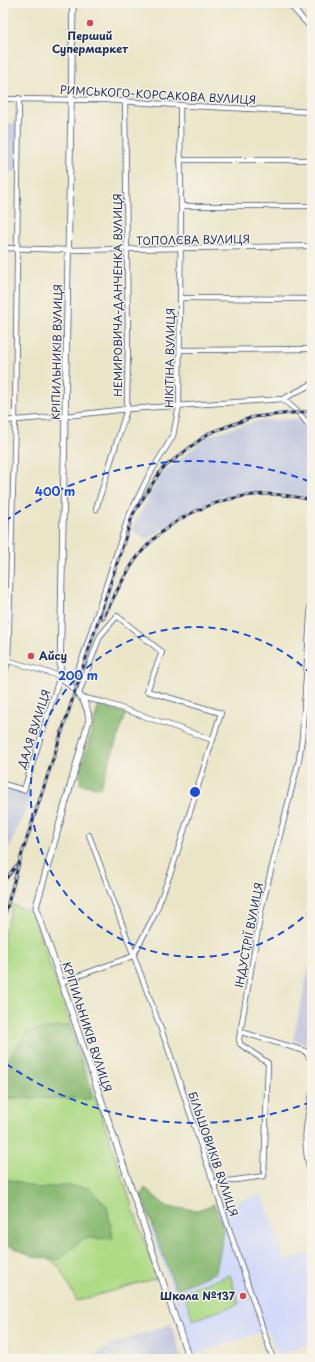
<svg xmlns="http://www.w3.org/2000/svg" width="315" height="1362" font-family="'Playpen Sans',sans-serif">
	<rect width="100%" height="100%" fill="#f7f3e8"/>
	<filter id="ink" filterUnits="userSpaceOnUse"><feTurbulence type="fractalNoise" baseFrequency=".025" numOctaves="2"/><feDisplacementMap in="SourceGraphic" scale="8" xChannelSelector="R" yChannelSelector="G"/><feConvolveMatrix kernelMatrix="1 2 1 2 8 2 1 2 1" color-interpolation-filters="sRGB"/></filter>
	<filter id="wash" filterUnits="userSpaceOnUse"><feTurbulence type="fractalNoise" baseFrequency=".012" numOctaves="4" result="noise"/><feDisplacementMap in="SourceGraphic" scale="16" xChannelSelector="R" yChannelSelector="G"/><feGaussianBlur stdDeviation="0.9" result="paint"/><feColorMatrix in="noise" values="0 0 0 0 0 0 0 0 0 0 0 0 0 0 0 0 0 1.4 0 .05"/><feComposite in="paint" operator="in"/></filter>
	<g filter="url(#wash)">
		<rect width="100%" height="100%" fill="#ebe5c8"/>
		<!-- built -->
		<polygon fill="#d2d9f9" points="262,1194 286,1261 311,1252 312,1255 312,1343 278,1355 268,1330 193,1355 151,1229"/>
		<!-- industrial -->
		<g fill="#bcc3de">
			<polygon points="17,123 17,172 3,172 3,124"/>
			<polygon points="312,418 312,497 266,491 218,497 181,515 147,540 131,530 161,475 210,435 257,421"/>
			<polygon points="3,785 32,795 3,861"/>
			<polygon points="312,954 312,1045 293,1040"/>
			<polygon points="171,1324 182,1359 92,1359 111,1344"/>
		</g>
		<!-- green -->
		<g fill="#afdb87" stroke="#658572">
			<polygon points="13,905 32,912 157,1278 77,1301 58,1265 3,1233 3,937"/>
			<polygon points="230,1275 239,1304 193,1320 183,1291"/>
		</g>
		<!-- forest -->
		<g fill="#8bbb74" stroke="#537569">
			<polygon points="99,704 126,714 100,788 80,784 81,769"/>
			<polygon points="69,1025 92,1099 3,1098 3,1066 27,1032"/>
			<polygon points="3,1178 40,1189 63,1185 89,1188 107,1206 113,1239 84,1238 59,1260 35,1257 3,1243"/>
			<polygon points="145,1188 167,1207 198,1210 214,1204 224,1230 216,1272 177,1289 174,1285 141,1195"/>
		</g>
	</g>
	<g filter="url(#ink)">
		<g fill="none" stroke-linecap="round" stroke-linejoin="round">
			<defs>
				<g id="minor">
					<polyline points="288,3 312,29"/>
					<polyline points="3,99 106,100 191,106 312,112"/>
					<polyline points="180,160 312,160"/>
					<polyline points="181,206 312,206"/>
					<polyline points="3,248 69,250 312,246"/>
					<polyline points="180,298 312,299"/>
					<polyline points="180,350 312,349"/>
					<polyline points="283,399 299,413 312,429"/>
					<polyline points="3,421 66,416 127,409 283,399 312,384"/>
					<polyline points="96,509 127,409 128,338 125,101"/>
					<polyline points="3,659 60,676 24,790 3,784"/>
					<polyline points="3,680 8,661 15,420 19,98"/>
					<polyline points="70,685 82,660 128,518 148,477 173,436 179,406 181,206 180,106"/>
					<polyline points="84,698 103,702 213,740"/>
					<polyline points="89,835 168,1048 273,1359"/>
					<polyline points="62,982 133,956 155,914 172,869 221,713 147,691 162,652 117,616 100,636 79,693"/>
					<polyline points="241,1032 305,1051 312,1061"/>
					<path d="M 312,1094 C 306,1125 301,1145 312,1176"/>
					<polyline points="214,1183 264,1176 268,1063 240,1044 239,1039 262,906 299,760 302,738 312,586"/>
				</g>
				<path id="tertiary" d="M 73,3 L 60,676 C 74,689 88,699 89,720 L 36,907 L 189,1359"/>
			</defs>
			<!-- minor casing -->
			<use href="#minor" stroke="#3a4a6e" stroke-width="6"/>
			<!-- tertiary casing -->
			<use href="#tertiary" stroke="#3a4a6e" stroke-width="7"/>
			<!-- minor -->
			<use href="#minor" stroke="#fff" stroke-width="4.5"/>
			<!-- tertiary -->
			<use href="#tertiary" stroke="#fff" stroke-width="5.5"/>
			<defs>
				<g id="rail">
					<path d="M 103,619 C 112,600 126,571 139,555 C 168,518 219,495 267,494 C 281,494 298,497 312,500"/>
					<polyline points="3,882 16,866"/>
					<polyline points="3,922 19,863 133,514 162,469 209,433 253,417 312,411"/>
				</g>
			</defs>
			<!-- rail casing -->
			<use href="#rail" stroke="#1b2f5e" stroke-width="3"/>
			<!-- rail -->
			<use href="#rail" stroke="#f7f3e8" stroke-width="1.5" stroke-dasharray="4.5" stroke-linecap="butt"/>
		</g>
	</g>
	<!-- distance rings -->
	<g fill="none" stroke="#1d4ed8" stroke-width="2" stroke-dasharray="7 5">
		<path d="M312 909A165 165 0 1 1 312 675"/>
		<path d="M311 1102A331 331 0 0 1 5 1063M5 521A331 331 0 0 1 311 482"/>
	</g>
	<!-- markers -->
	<g fill="#d1495b" stroke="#f7f3e8" stroke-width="1.5">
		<circle cx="90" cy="23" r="4"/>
		<circle cx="31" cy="656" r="4"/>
		<circle cx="243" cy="1296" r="4"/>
	</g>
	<g text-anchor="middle" stroke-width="3" stroke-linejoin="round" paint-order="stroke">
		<!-- poi labels -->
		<g font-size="11" font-weight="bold" fill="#1b2f5e" stroke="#f7f3e8">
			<text x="90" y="40">Перший<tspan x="90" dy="13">Супермаркет</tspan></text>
			<text x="39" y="660" text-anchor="start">Айсу</text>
			<text x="235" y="1300" text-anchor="end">Школа №137</text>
		</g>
		<!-- street labels -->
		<g font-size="11" fill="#1b2f5e" stroke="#f7f3e8">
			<text transform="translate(158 95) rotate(3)" y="4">РИМСЬКОГО-КОРСАКОВА ВУЛИЦЯ</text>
			<text transform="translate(193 240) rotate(-1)" y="4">ТОПОЛЄВА ВУЛИЦЯ</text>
			<text transform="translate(118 295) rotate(-90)" y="4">НЕМИРОВИЧА-ДАНЧЕНКА ВУЛИЦЯ</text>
			<text transform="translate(57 352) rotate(-89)" y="4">КРІПИЛЬНИКІВ ВУЛИЦЯ</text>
			<text transform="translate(170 358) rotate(-89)" y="4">НІКІТІНА ВУЛИЦЯ</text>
			<text transform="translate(34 729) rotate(-72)" y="4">ДАЛЯ ВУЛИЦЯ</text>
			<text transform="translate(249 935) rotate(-79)" y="4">ІНДУСТРІЇ ВУЛИЦЯ</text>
			<text transform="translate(87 1027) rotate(72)" y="4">КРІПИЛЬНИКІВ ВУЛИЦЯ</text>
			<text transform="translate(213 1154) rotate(71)" y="4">БІЛЬШОВИКІВ ВУЛИЦЯ</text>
		</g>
	</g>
	<circle cx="195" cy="792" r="6" fill="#1d4ed8" stroke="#f7f3e8" stroke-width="2"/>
	<g font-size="12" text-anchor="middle" font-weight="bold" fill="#1d4ed8" stroke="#f7f3e8" stroke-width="3" stroke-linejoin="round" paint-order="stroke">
		<text x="55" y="496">400 m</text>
		<text x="78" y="680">200 m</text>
	</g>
	<!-- margin -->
	<rect width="315" height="1362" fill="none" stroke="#f7f3e8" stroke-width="16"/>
</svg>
